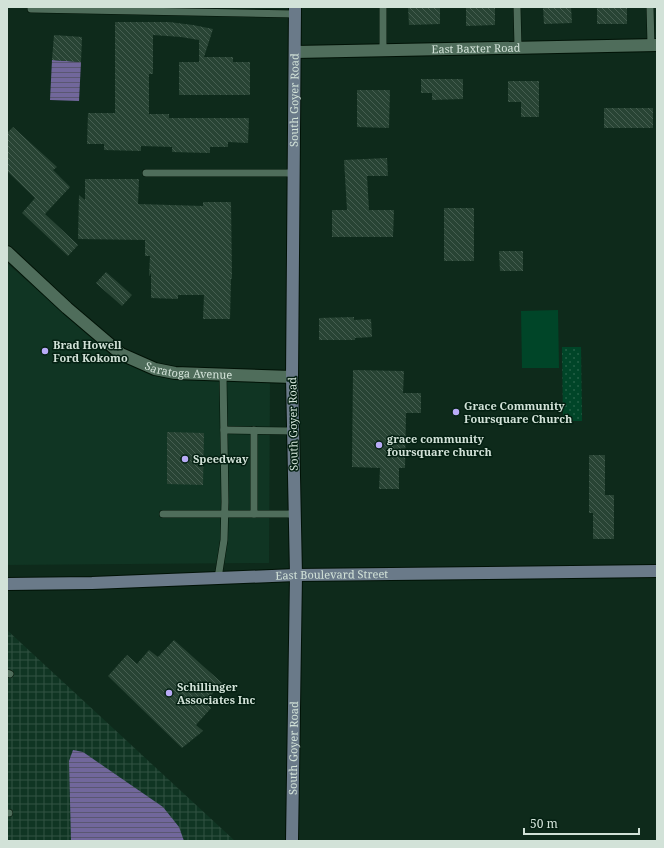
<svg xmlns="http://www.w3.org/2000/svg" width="664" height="848" font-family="'Noto Serif',serif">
	<defs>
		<pattern id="industrial-grid" width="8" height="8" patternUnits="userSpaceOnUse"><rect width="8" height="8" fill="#103523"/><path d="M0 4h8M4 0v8" fill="none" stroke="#325242"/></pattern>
		<pattern id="park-dots" width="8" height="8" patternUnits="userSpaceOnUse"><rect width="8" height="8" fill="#004528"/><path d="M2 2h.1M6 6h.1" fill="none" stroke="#246046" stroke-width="1.8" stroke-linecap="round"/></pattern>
		<pattern id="water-rules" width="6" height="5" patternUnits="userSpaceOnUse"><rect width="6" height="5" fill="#71679b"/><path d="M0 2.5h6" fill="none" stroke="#5a5772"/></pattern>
		<pattern id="building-back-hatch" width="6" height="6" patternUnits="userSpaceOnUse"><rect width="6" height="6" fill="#284434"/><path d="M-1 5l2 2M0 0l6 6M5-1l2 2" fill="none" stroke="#465f51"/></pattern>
	</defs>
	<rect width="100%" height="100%" fill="#0e2a1b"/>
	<!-- built -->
	<polygon fill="#103523" points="7,263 115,359 160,376 206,381 270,382 269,563 7,565"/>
	<!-- industrial -->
	<polygon fill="url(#industrial-grid)" points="7,630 235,841 7,841"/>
	<!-- grass -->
	<polygon fill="#004528" points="558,310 559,368 522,368 521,311"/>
	<!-- park -->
	<polygon fill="url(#park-dots)" points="562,347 581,347 582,421 563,421"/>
	<!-- water -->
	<g fill="url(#water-rules)">
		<polygon points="52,60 81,62 79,101 50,100"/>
		<polygon points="73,750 83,752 163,807 179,827 184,841 71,841 69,761"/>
	</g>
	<!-- building -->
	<g fill="url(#building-back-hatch)">
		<polygon points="408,7 440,7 440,24 409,25"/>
		<polygon points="466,7 495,7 495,25 466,26"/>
		<polygon points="543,7 571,7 572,23 544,24"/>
		<rect x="597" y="7" width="30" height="17"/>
		<polygon points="115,22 169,22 193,25 213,29 204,57 233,57 233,62 250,62 250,95 179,95 179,62 199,62 199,40 181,37 153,35 153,74 149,74 149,114 169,114 169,118 249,118 248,143 228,142 228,147 210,147 210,153 172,152 172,147 141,146 141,151 104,150 104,144 87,144 88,113 115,113"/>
		<polygon points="54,35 82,37 81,62 52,60"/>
		<polygon points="421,79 463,79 463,99 432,100 432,93 421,93"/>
		<polygon points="508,81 539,81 539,117 521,117 521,102 508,102"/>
		<polygon points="357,90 390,90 389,128 357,127"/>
		<rect x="604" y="108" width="49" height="20"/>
		<polygon points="13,127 57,167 53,170 70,187 45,214 78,245 68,256 22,213 35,198 7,171 7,133"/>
		<polygon points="387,158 388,176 367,176 369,210 394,210 393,237 332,237 332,210 347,210 344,160"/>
		<polygon points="85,179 139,179 138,204 203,206 203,202 231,202 232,279 231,279 230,319 203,319 204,295 178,295 178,299 151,298 151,273 149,276 150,256 145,256 145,240 78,239 79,195 85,200"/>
		<rect x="444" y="208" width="30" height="53"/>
		<polygon points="499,251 523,251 523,271 500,271"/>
		<polygon points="106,272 132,295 122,306 96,283"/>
		<polygon points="354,317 354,320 371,319 372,337 355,338 355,340 319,340 319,318"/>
		<polygon points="353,370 404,371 403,393 421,393 421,413 406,413 405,468 399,468 399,489 379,489 380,468 352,467"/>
		<polygon points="167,432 204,433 203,485 167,484"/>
		<polygon points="589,455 605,455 605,495 614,495 614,539 593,539 593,513 589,513"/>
		<polygon points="174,640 222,683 205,702 211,708 196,725 203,731 182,748 108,676 127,655 137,664 149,650 158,657"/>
	</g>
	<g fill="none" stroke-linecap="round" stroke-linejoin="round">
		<defs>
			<g id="lane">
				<polyline points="31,7 31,9 295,14"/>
				<polyline points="517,7 518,47"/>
				<polyline points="650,7 651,45"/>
				<polyline points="383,50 383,7"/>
				<polyline points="146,173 294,173"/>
				<polyline points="224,430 293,431"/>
				<polyline points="254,430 254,514"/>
				<polyline points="163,514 295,514"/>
				<polyline points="218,578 224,540 225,502 223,375"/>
				<polyline points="7,673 10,674"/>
				<polyline points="7,813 9,813"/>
			</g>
			<g id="street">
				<path id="s1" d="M 295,52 L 657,45"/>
				<path id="s2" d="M 7,252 L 67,308 L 121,354 L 155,369 L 175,373 L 292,377"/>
			</g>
			<g id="secondary">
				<path id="s3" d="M 7,584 L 92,583 L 296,575 L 657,571"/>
				<path id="s4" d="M 292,841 L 296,575 L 292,377 L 295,7"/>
			</g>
		</defs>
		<!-- lane casing -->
		<use href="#lane" stroke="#001206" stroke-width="8"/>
		<!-- street casing -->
		<use href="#street" stroke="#001206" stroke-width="14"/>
		<!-- secondary casing -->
		<use href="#secondary" stroke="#001206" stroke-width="14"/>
		<!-- lane -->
		<use href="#lane" stroke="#4f6d5b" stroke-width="7"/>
		<!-- street -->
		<use href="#street" stroke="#4f6d5b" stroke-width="12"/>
		<!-- secondary -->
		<use href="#secondary" stroke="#6a7a89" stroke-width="12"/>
	</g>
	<!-- markers -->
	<g fill="#b9abf7" stroke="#042012" stroke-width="1.5">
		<circle cx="45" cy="351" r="4"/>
		<circle cx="456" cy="412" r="4"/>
		<circle cx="379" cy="445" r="4"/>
		<circle cx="185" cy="459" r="4"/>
		<circle cx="169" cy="693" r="4"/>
	</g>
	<g text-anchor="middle" stroke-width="3" stroke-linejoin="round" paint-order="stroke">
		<!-- street labels -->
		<g font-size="11" fill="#d2e2d8" stroke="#042012">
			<text dy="4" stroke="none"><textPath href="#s1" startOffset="181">East Baxter Road</textPath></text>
			<text dy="4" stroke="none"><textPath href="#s4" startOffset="741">South Goyer Road</textPath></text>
			<text dy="4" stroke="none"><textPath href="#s2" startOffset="224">Saratoga Avenue</textPath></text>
			<text transform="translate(293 424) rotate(-91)" y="4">South Goyer Road</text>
			<text dy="4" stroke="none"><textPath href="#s3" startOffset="325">East Boulevard Street</textPath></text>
			<text dy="4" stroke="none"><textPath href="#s4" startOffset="93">South Goyer Road</textPath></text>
		</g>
		<!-- poi labels -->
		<g font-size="11" font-weight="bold" fill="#d2e2d8" stroke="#042012" text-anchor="start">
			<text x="53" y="349">Brad Howell<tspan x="53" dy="13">Ford Kokomo</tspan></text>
			<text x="464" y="410">Grace Community<tspan x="464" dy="13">Foursquare Church</tspan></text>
			<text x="387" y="443">grace community<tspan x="387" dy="13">foursquare church</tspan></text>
			<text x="193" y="463">Speedway</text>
			<text x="177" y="691">Schillinger<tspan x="177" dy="13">Associates Inc</tspan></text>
		</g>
	</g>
	<!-- border -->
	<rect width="664" height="848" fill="none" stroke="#d2e2d8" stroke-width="16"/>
	<!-- scale -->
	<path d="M524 828v6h115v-6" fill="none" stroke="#d2e2d8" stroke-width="2"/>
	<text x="530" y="828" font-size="12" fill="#d2e2d8" stroke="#042012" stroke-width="3" paint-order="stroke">50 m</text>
</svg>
